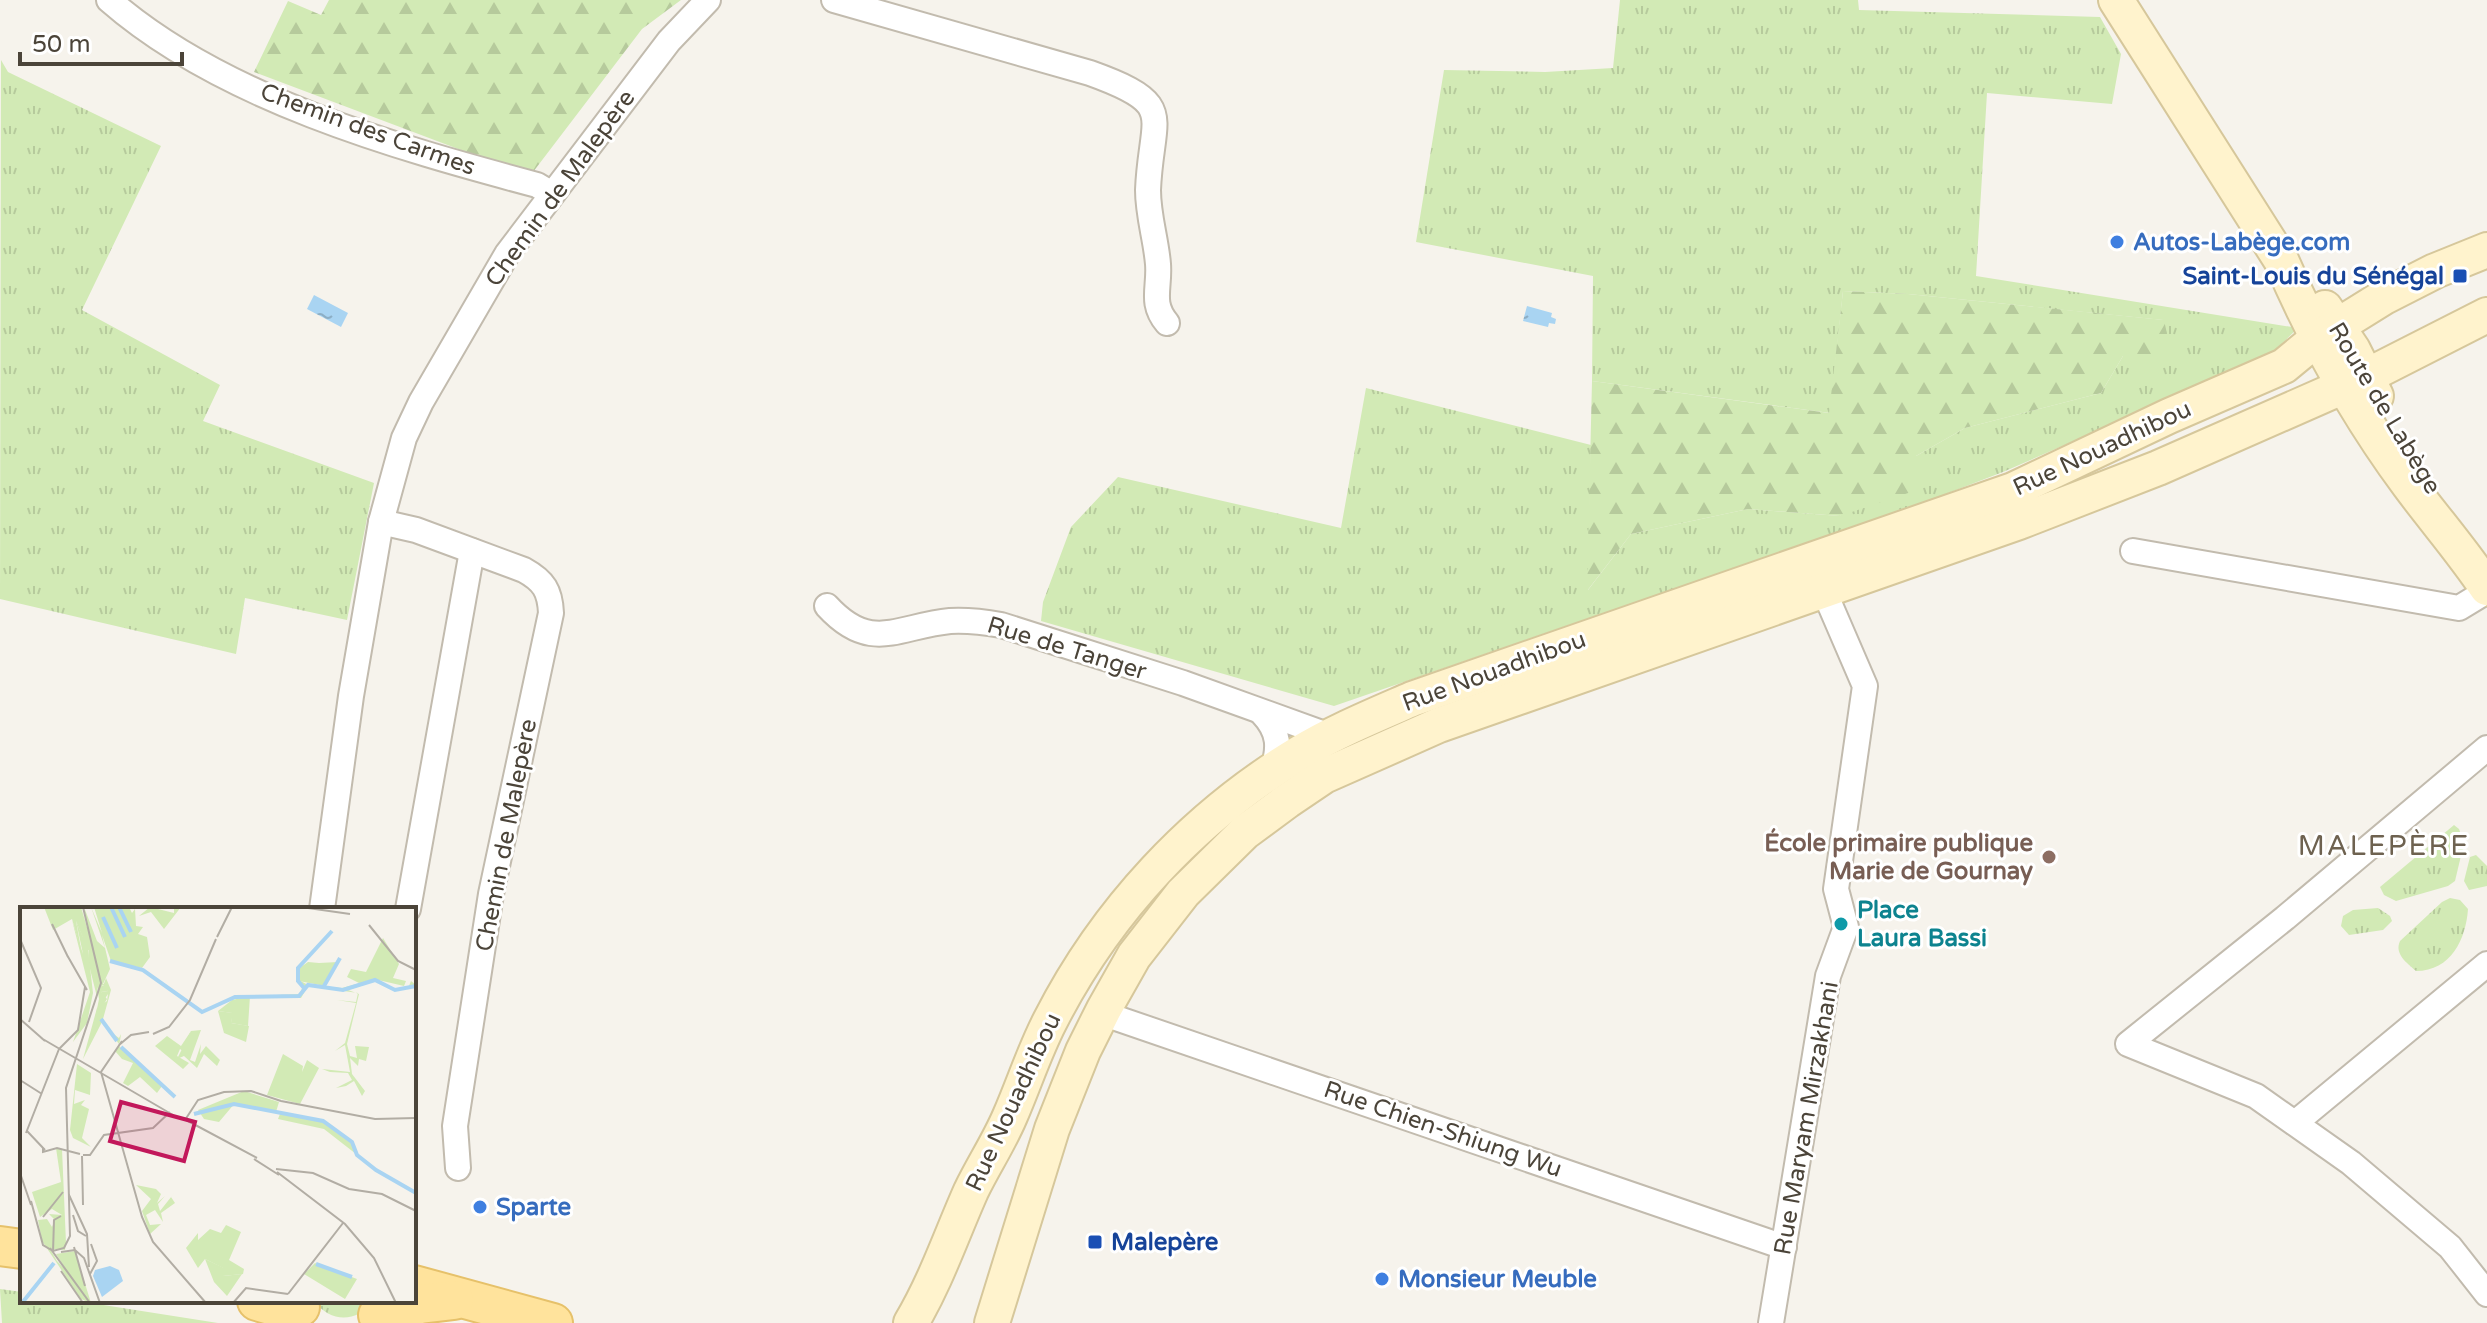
<svg xmlns="http://www.w3.org/2000/svg" width="2487" height="1323" font-family="'Varela Round',sans-serif">
	<defs>
		<pattern id="grass-tufts" width="24" height="20" patternUnits="userSpaceOnUse" patternTransform="scale(2)"><rect width="24" height="20" fill="#d2eab5"/><path d="M3 7l-1-3M5 7V3M7 7l1-3M15 17l-1-3M17 17v-4M19 17l1-3" fill="none" stroke="#b6ca9c"/></pattern>
		<pattern id="forest-firs" width="22" height="20" patternUnits="userSpaceOnUse" patternTransform="scale(2)"><rect width="22" height="20" fill="#d2eab5"/><path d="M5 1l3.5 6h-7zM16 11l3.5 6h-7z" fill="#b6ca9c"/></pattern>
		<pattern id="water-ripples" width="26" height="14" patternUnits="userSpaceOnUse" patternTransform="scale(2)"><rect width="26" height="14" fill="#a9d4f2"/><path d="M2 4q2-2 4 0t4 0M15 11q2-2 4 0t4 0" fill="none" stroke="#8caec5"/></pattern>
	</defs>
	<rect width="100%" height="100%" fill="#f6f3ec"/>
	<!-- grass -->
	<g fill="url(#grass-tufts)">
		<polygon points="1620,0 1858,0 1859,10 2100,17 2121,54 2112,104 1987,93 1976,276 2298,328 2270,355 2003,472 1909,508 1334,706 1041,621 1043,602 1071,527 1118,477 1341,528 1366,388 1591,445 1588,590 1631,534 1748,509 1840,516 1916,456 1965,428 2101,393 2123,356 2163,320 1908,294 1843,291 1830,413 1592,381 1593,276 1416,242 1444,70 1545,72 1613,68"/>
		<polygon points="1,60 8,72 161,146 82,310 220,385 203,421 374,483 347,620 245,598 236,654 0,599"/>
		<polygon points="2454,825 2459,829 2464,843 2455,881 2448,886 2396,901 2384,895 2380,887"/>
		<polygon points="2476,855 2487,866 2487,886 2469,890 2464,881 2470,857"/>
		<path d="M 2450,898 L 2460,900 L 2468,909 C 2466,939 2451,971 2416,971 C 2407,963 2394,954 2400,941 L 2442,902 Z"/>
		<polygon points="2378,908 2390,916 2392,921 2383,930 2349,935 2341,926 2343,916 2353,910"/>
		<polygon points="0,1289 22,1292 22,1301 78,1301 218,1323 2,1323"/>
		<path d="M 314,1301 L 374,1301 C 356,1323 331,1323 314,1301 Z"/>
	</g>
	<!-- forest -->
	<g fill="url(#forest-firs)">
		<polygon points="329,0 681,0 642,29 530,176 254,72 288,1 321,15"/>
		<polygon points="1843,291 1908,294 2164,320 2172,357 2123,356 2101,393 1965,428 1916,456 1917,490 1840,516 1748,509 1631,534 1587,591 1592,381 1829,413"/>
	</g>
	<!-- water -->
	<g fill="url(#water-ripples)">
		<polygon points="314,295 348,313 341,327 307,309"/>
		<polygon points="1527,306 1552,313 1551,317 1556,319 1555,324 1549,323 1548,327 1523,321"/>
	</g>
	<g fill="none" stroke-linecap="round" stroke-linejoin="round">
		<defs>
			<g id="street">
				<path d="M 109,0 C 221,98 395,147 537,185 L 552,194"/>
				<path d="M 834,0 L 1090,73 C 1179,105 1151,114 1148,190 C 1148,216 1156,239 1158,264 C 1160,288 1150,303 1167,323"/>
				<path d="M 381,522 L 416,530 L 524,570 C 544,581 550,591 551,613 L 491,894 L 455,1126 L 458,1168"/>
				<polyline points="2133,551 2459,608 2487,591"/>
				<path d="M 827,606 C 871,654 898,626 950,621 C 968,620 984,622 1001,625 L 1183,683 L 1330,736"/>
				<path d="M 1262,713 C 1280,732 1280,748 1272,772"/>
				<polyline points="2487,748 2285,918 2128,1044 2256,1096 2351,1163 2450,1247 2487,1294"/>
				<polyline points="322,909 351,696 381,522 404,438 421,402 507,254 669,41 708,0"/>
				<polyline points="408,909 472,551"/>
				<polyline points="1104,1009 1113,1017 1784,1247"/>
				<polyline points="2295,1123 2487,964"/>
				<polyline points="1771,1323 1828,976 1846,927 1836,889 1865,686 1824,591"/>
			</g>
			<g id="secondary">
				<path d="M 2116,0 L 2281,260 C 2315,339 2358,416 2409,485 C 2435,520 2463,552 2487,588"/>
				<polyline points="2325,308 2353,350 2376,396"/>
				<path d="M 911,1323 C 936,1281 951,1236 971,1191 C 983,1166 999,1142 1010,1116 C 1024,1084 1034,1052 1050,1021 C 1106,911 1193,818 1298,754 C 1334,732 1373,716 1412,699 L 2013,490 L 2169,416 L 2284,366 L 2318,338 L 2384,297 L 2435,271 L 2487,250"/>
				<polyline points="992,1323 1052,1129 1083,1051 1104,1009 1134,956 1183,893 1245,832 1287,801 1324,776 1439,725 2019,522 2158,468 2367,376 2487,315"/>
			</g>
			<g id="primary">
				<polyline points="0,1246 22,1249"/>
				<polyline points="414,1285 553,1323"/>
				<polyline points="257,1301 277,1307 300,1307"/>
				<polyline points="378,1315 420,1304 454,1300"/>
			</g>
		</defs>
		<!-- street casing -->
		<use href="#street" stroke="#c2bbae" stroke-width="28"/>
		<!-- secondary casing -->
		<use href="#secondary" stroke="#d6c79b" stroke-width="38"/>
		<!-- primary casing -->
		<use href="#primary" stroke="#e6c16a" stroke-width="42"/>
		<!-- street -->
		<use href="#street" stroke="#fff" stroke-width="24"/>
		<!-- secondary -->
		<use href="#secondary" stroke="#fff3cd" stroke-width="34"/>
		<!-- primary -->
		<use href="#primary" stroke="#ffe39c" stroke-width="38"/>
	</g>
	<!-- markers -->
	<g fill="#3f7fe0" stroke="#fff" stroke-width="3">
		<circle cx="2117" cy="242" r="8"/>
		<circle cx="480" cy="1207" r="8"/>
		<circle cx="1382" cy="1279" r="8"/>
	</g>
	<g fill="#1a4fb4" stroke="#fff" stroke-width="3">
		<rect x="2452" y="268" width="16" height="16" rx="4"/>
		<rect x="1087" y="1234" width="16" height="16" rx="4"/>
	</g>
	<circle fill="#8d6e63" stroke="#fff" stroke-width="3" cx="2049" cy="857" r="8"/>
	<circle fill="#0f9aa8" stroke="#fff" stroke-width="3" cx="1841" cy="924" r="8"/>
	<g text-anchor="middle" stroke-width="6" stroke-linejoin="round" paint-order="stroke">
		<!-- street labels -->
		<g font-size="24" fill="#4b4439" stroke="#fff">
			<text transform="translate(368 129) rotate(20)" y="8">Chemin des Carmes</text>
			<text transform="translate(560 188) rotate(-54)" y="8">Chemin de Malepère</text>
			<text transform="translate(2385 408) rotate(59)" y="8">Route de Labège</text>
			<text transform="translate(2102 448) rotate(-25)" y="8">Rue Nouadhibou</text>
			<text transform="translate(1067 648) rotate(17)" y="8">Rue de Tanger</text>
			<text transform="translate(1494 671) rotate(-20)" y="8">Rue Nouadhibou</text>
			<text transform="translate(506 835) rotate(-79)" y="8">Chemin de Malepère</text>
			<text transform="translate(1013 1102) rotate(-65)" y="8">Rue Nouadhibou</text>
			<text transform="translate(1806 1118) rotate(-80)" y="8">Rue Maryam Mirzakhani</text>
			<text transform="translate(1443 1129) rotate(19)" y="8">Rue Chien-Shiung Wu</text>
		</g>
		<!-- shop labels -->
		<g font-size="24" font-weight="bold" fill="#366cbe" stroke="#fff" text-anchor="start">
			<text x="2133" y="250">Autos-Labège.com</text>
			<text x="496" y="1215">Sparte</text>
			<text x="1398" y="1287">Monsieur Meuble</text>
		</g>
		<!-- transit labels -->
		<g font-size="24" font-weight="bold" fill="#164399" stroke="#fff" text-anchor="end">
			<text x="2444" y="284">Saint-Louis du Sénégal</text>
			<text x="1111" y="1250" text-anchor="start">Malepère</text>
		</g>
		<!-- education labels -->
		<g font-size="24" font-weight="bold" fill="#785e54" stroke="#fff" text-anchor="end">
			<text x="2033" y="851">École primaire publique<tspan x="2033" dy="28">Marie de Gournay</tspan></text>
		</g>
		<!-- culture labels -->
		<g font-size="24" font-weight="bold" fill="#0d838f" stroke="#fff" text-anchor="start">
			<text x="1857" y="918">Place<tspan x="1857" dy="28">Laura Bassi</tspan></text>
		</g>
		<!-- quarter labels -->
		<g font-size="28" letter-spacing="2" fill="#6e6250" stroke="#fff">
			<text x="2384" y="855">MALEPÈRE</text>
		</g>
	</g>
	<!-- overview -->
	<g transform="translate(20 907)">
		<rect width="396" height="396" fill="#f6f3ec"/>
		<path d="M 24,0 L 61,0 L 77,55 L 77,90 L 68,54 L 69,31 L 63,31 L 56,14 L 62,47 L 52,12 L 33,23 ZM 64,0 L 77,34 L 85,41 L 71,0 L 82,26 L 74,0 L 90,0 L 104,30 L 93,0 L 109,0 L 112,6 L 115,2 L 116,19 L 123,20 L 118,27 L 127,30 L 130,50 L 122,61 L 91,54 L 82,28 L 90,62 L 83,77 L 88,78 L 82,78 L 88,84 L 81,85 L 87,92 L 75,112 L 79,92 ZM 288,55 L 299,56 L 318,55 L 305,79 L 279,74 L 278,62 ZM 230,89 L 228,119 L 211,116 L 212,106 L 198,104 L 212,93 ZM 171,124 L 164,145 L 160,142 L 157,149 L 169,156 L 163,162 L 135,139 L 147,129 L 161,139 ZM 99,139 L 142,179 L 137,186 L 120,170 L 108,179 L 103,176 L 113,156 L 102,152 L 95,144 ZM 263,147 L 283,159 L 282,165 L 287,153 L 299,161 L 280,197 L 247,188 ZM 224,184 L 259,195 L 256,205 L 215,196 L 199,215 L 184,212 L 178,203 ZM 260,207 L 303,215 L 331,235 L 336,247 L 304,222 L 258,212 ZM 36,241 L 42,242 L 46,336 L 45,343 L 30,342 L 37,354 L 47,364 L 36,347 L 55,344 L 71,396 L 61,392 L 22,334 L 18,313 L 27,312 L 32,320 L 35,313 L 29,307 L 42,308 L 32,302 L 20,310 L 12,285 L 41,275 ZM 185,352 L 204,361 L 203,369 L 222,367 L 207,389 L 194,375 Z" fill="#d2eab5"/>
		<path d="M 130,0 L 154,6 L 154,0 L 161,0 L 144,22 L 131,5 L 119,9 ZM 52,13 L 63,47 L 56,14 L 63,30 L 69,31 L 77,72 L 70,43 L 68,43 L 73,86 L 67,116 L 53,135 L 70,85 ZM 279,58 L 279,73 L 288,78 L 322,81 L 354,72 L 374,82 L 389,79 L 391,74 L 396,78 L 374,83 L 356,74 L 328,83 L 339,87 L 327,137 L 330,149 L 337,151 L 335,139 L 349,140 L 346,154 L 339,152 L 338,159 L 330,151 L 332,167 L 345,184 L 342,189 L 334,174 L 326,179 L 316,181 L 332,173 L 328,166 L 310,165 L 302,162 L 330,165 L 325,138 L 315,144 L 325,136 L 336,96 L 317,93 L 336,95 L 338,86 L 288,79 L 281,91 L 234,89 L 280,87 L 283,78 L 277,71 ZM 86,71 L 91,83 L 83,112 L 92,126 L 99,131 L 101,127 L 100,134 L 99,137 L 82,115 L 63,152 L 77,101 L 87,94 L 88,87 L 84,93 L 81,85 L 88,84 L 82,82 ZM 181,123 L 170,153 L 175,155 L 181,137 L 180,147 L 186,139 L 200,153 L 197,159 L 184,147 L 177,161 L 164,149 L 157,152 L 171,124 ZM 57,157 L 71,166 L 70,188 L 55,183 L 54,197 L 65,193 L 61,198 L 69,202 L 62,231 L 71,240 L 53,231 L 50,223 ZM 116,278 L 136,282 L 141,287 L 137,296 L 145,289 L 138,297 L 140,304 L 155,285 L 151,290 L 155,296 L 141,306 L 143,315 L 135,303 L 126,308 L 130,318 L 141,317 L 130,327 L 122,304 L 131,292 ZM 206,318 L 221,325 L 209,353 L 224,362 L 223,367 L 203,369 L 203,361 L 185,352 L 178,361 L 166,341 L 178,326 L 178,333 L 190,322 L 201,326 ZM 295,356 L 337,372 L 325,392 L 284,367 Z" fill="#d2eab5"/>
		<path d="M 363,31 L 379,57 L 373,71 L 386,74 L 384,79 L 354,72 L 341,77 L 327,70 L 331,62 L 346,65 ZM 198,104 L 213,106 L 211,116 L 229,119 L 226,135 L 204,126 Z" fill="#d2eab5"/>
		<path d="M 90,359 L 99,363 L 103,374 L 82,390 L 73,369 L 75,363 Z" fill="#a9d4f2"/>
		<path fill="none" stroke="#a9d4f2" stroke-width="4" d="M 91,0 L 105,30M 99,0 L 111,25M 83,10 L 97,41M 90,54 L 123,63 L 182,105 L 215,90 L 279,89 L 288,78 L 323,83 L 355,73 L 375,83 L 396,79M 304,79 L 320,51M 284,81 L 278,74 L 278,61 L 312,24M 81,112 L 97,134M 101,140 L 155,190M 174,207 L 214,197 L 303,214 L 332,235 L 337,248 L 356,263 L 396,286M 296,357 L 332,370M 2,396 L 34,356"/>
		<path fill="none" stroke="#b2ada4" stroke-width="2" d="M 281,0 L 330,7M 32,17 L 48,50M 349,18 L 378,54 L 396,63M 197,30 L 212,0M 0,32 L 21,81 L 9,115M 47,48 L 67,83M 0,112 L 25,134M 133,127 L 149,120 L 170,93 L 196,32M 21,131 L 153,208M 102,134 L 81,165 L 122,310 L 133,335 L 186,396M 99,138 L 111,128 L 129,125M 39,142 L 58,123 L 65,80M 0,173 L 22,187M 261,194 L 355,212 L 396,211M 165,213 L 178,193 L 204,185 L 231,184 L 261,194M 166,213 L 237,251M 7,224 L 25,243M 6,226 L 39,142M 23,241 L 23,245 L 37,241 L 60,247M 63,248 L 70,248 L 84,228 L 133,221 L 150,205M 62,249 L 63,298M 234,252 L 259,268M 256,262 L 293,266 L 329,282 L 362,287 L 396,304M 257,265 L 325,317 L 354,351 L 376,396M 0,266 L 11,298M 49,288 L 67,327 L 69,360M 11,294 L 23,338 L 33,344 L 44,341 L 50,329 L 46,181 L 81,76 L 63,0M 53,308 L 58,324 L 66,329M 23,310 L 43,285M 54,340 L 65,379M 30,341 L 70,396M 33,345 L 34,313 L 41,309M 41,345 L 55,343 L 64,351 L 80,396M 41,364 L 63,396M 70,367 L 77,354 L 71,337M 268,387 L 323,316M 213,396 L 226,381 L 268,387"/>
		<path fill="#c2185b" fill-opacity="0.15" stroke="#c2185b" stroke-width="4" d="M 101,195 L 175,215 L 164,254 L 90,234 Z"/>
		<rect width="396" height="396" fill="none" stroke="#4b4439" stroke-width="4"/>
	</g>
	<!-- scale -->
	<path d="M20 52v12h162v-12" fill="none" stroke="#4b4439" stroke-width="4"/>
	<text x="32" y="52" font-size="24" fill="#4b4439" stroke="#ffffff" stroke-width="6" paint-order="stroke">50 m</text>
</svg>
